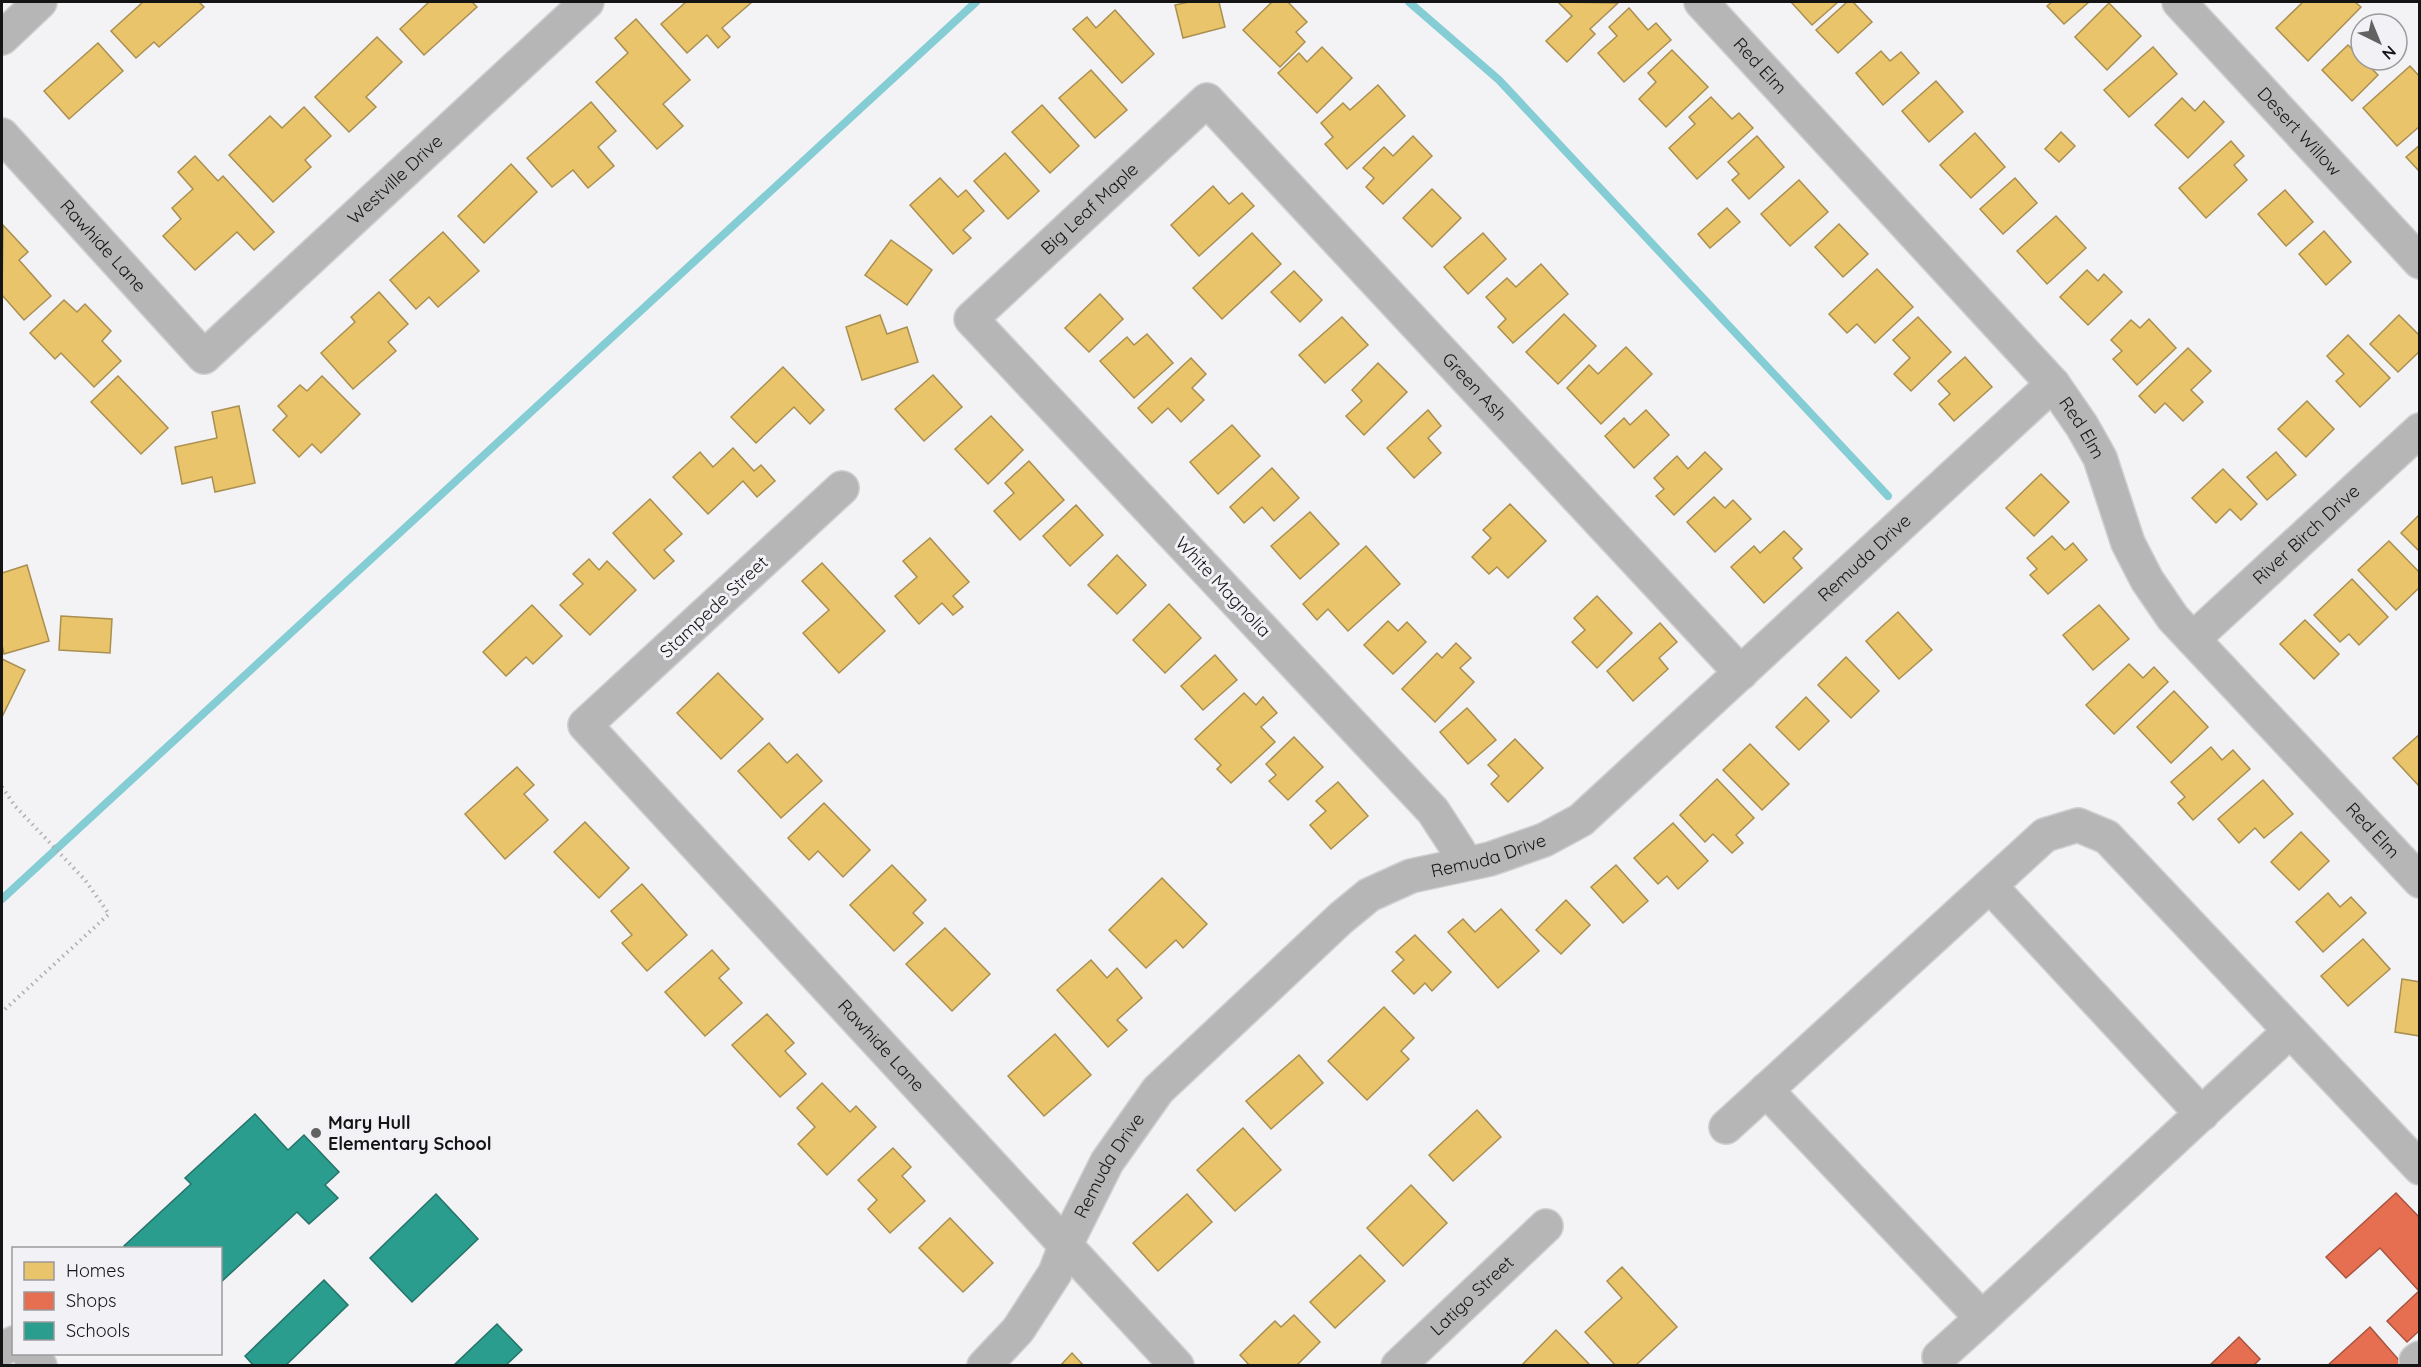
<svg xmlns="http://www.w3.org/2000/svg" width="2421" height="1367" font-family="Quicksand,sans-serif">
	<rect width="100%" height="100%" fill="#f3f2f4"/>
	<!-- homes -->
	<g fill="#e9c46a" stroke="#a98f50" stroke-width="1.5">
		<polygon points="143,2 199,2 204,7 159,47 154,42 136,58 111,31"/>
		<polygon points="429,2 472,2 477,7 424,55 400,29"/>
		<polygon points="686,2 752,2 722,28 730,37 718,48 707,35 687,53 661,24"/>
		<polygon points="1189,2 1219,2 1225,27 1183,38 1175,5"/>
		<polygon points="1272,2 1288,2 1307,22 1296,32 1305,42 1280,67 1243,30"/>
		<polygon points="1558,2 1618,3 1590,29 1595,34 1567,62 1546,41 1572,16"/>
		<polygon points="1791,2 1838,2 1812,25"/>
		<polygon points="1847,2 1853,2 1872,22 1838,53 1816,30"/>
		<polygon points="2052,2 2089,2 2064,24 2047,6"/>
		<polygon points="2303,2 2355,2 2361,7 2308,61 2276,28"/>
		<polygon points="2109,3 2141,36 2107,70 2075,37"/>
		<polygon points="1629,8 1648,30 1656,23 1671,40 1624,82 1598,53 1617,36 1609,27"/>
		<polygon points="1115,10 1154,54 1122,83 1073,29 1087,17 1096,28"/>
		<polygon points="636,19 690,80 663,104 683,126 657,149 596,82 628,53 615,38"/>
		<polygon points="377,37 402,62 366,97 376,107 349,132 315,97"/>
		<polygon points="98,43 123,71 69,119 44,91"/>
		<polygon points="2348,45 2378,75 2352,101 2322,70"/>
		<polygon points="1322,47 1352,78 1317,113 1278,73 1299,53 1307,62"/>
		<polygon points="2153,47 2177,74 2129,117 2104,90"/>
		<polygon points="1672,50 1708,87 1666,127 1639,99 1656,82 1648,73"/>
		<polygon points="1881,51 1890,61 1901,52 1919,73 1883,105 1856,73"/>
		<polygon points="2410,66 2420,77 2420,126 2397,146 2363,108"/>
		<polygon points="1091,70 1127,110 1095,138 1059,98"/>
		<polygon points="1936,81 1963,112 1929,142 1902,111"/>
		<polygon points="1378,85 1405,116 1347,169 1325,144 1333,137 1321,123 1343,103 1350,110"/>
		<polygon points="1711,97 1732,119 1739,113 1753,128 1697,179 1669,148 1695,124 1689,117"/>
		<polygon points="2182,98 2195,111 2204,101 2224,122 2188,158 2155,125"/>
		<polygon points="591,102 616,131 598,147 614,166 588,188 573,170 552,187 527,158"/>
		<polygon points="1042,105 1079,146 1050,173 1012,132"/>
		<polygon points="304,107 331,136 305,160 311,167 273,202 229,155 270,116 282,128"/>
		<polygon points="2061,132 2075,146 2059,162 2045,149"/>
		<polygon points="1975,133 2005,167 1971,198 1940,165"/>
		<polygon points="1413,136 1432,156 1383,204 1366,187 1374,178 1363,168 1384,147 1393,156"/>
		<polygon points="1757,136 1784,167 1749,199 1732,180 1739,174 1728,162"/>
		<polygon points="2231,141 2244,156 2234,165 2247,180 2206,218 2179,188"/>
		<polygon points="2420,145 2420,172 2406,157"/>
		<polygon points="1005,153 1039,191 1008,219 974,181"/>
		<polygon points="195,156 218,181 223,176 274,232 254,250 237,232 195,270 163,236 181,219 172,208 193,189 178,172"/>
		<polygon points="511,164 537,192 484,243 458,216"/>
		<polygon points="940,178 958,197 966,190 984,211 963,230 971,238 953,254 910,205"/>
		<polygon points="2015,178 2037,203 2003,234 1980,209"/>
		<polygon points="1799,180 1828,212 1790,246 1761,214"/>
		<polygon points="1213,186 1229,204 1242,193 1254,206 1199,256 1171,225"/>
		<polygon points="1432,189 1461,218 1432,247 1403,218"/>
		<polygon points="2285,190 2313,222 2286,246 2258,214"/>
		<polygon points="1727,208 1740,222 1710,248 1698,234"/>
		<polygon points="2056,216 2086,248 2047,284 2017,251"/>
		<polygon points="1839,224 1868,254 1843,277 1815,247"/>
		<polygon points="3,225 28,252 19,260 51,296 24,320 2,295"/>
		<polygon points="2324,231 2351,262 2326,285 2299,254"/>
		<polygon points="443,232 479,271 438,307 429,297 416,309 390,280"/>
		<polygon points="1252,233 1281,264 1222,319 1193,288"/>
		<polygon points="1483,233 1506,259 1468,294 1444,267"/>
		<polygon points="891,240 932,270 907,305 865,275"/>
		<polygon points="1541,264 1568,294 1513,343 1498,327 1506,319 1486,297 1507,278 1516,287"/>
		<polygon points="1877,269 1913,307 1875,343 1857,324 1847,333 1829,314"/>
		<polygon points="2087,270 2098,281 2104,274 2122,292 2088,325 2060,297"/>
		<polygon points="1294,271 1322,300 1300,322 1271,292"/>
		<polygon points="379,292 408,324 388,342 396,351 353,389 321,353 355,322 351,317"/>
		<polygon points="1100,294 1123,319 1089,352 1065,328"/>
		<polygon points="64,300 77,312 85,304 111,331 102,341 121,361 94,387 61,353 55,359 30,333"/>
		<polygon points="1564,314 1596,346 1558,384 1526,352"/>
		<polygon points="880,315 887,334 907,327 918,362 862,380 846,327"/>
		<polygon points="2399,315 2420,336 2420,351 2398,372 2370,344"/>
		<polygon points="1342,317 1368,345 1325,383 1299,355"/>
		<polygon points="1918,317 1951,352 1911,391 1894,374 1910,358 1893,340"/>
		<polygon points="2149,319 2176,348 2137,385 2113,359 2122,351 2111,340 2131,320 2140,328"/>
		<polygon points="1147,334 1173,363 1134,398 1100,361 1127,337 1134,345"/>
		<polygon points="2348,335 2390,378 2360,407 2336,381 2344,374 2327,356"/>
		<polygon points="1626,347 1652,374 1601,424 1567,388 1589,365 1598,374"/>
		<polygon points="2188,348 2211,371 2191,390 2203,402 2183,421 2165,403 2155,413 2139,396"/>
		<polygon points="1965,357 1992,387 1954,421 1939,404 1950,394 1938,381"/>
		<polygon points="1191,358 1206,374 1192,388 1204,400 1181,422 1168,408 1152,423 1138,408"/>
		<polygon points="1378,363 1407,392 1364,435 1346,416 1362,401 1352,390"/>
		<polygon points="783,367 824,410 810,424 794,407 756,443 731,417"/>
		<polygon points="933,375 962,407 924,441 895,409"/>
		<polygon points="118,376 168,428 141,454 91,402"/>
		<polygon points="322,376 360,414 321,453 312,444 299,457 273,430 287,416 278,406 300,385 307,391"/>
		<polygon points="2307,401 2334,429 2306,457 2278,429"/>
		<polygon points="239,406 255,483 215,492 212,477 182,484 175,447 217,438 212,412"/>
		<polygon points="1428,410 1441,426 1428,438 1441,453 1414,478 1387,448"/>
		<polygon points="1646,410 1669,435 1634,468 1605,436 1624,418 1630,425"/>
		<polygon points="991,416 1023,450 988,484 955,449"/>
		<polygon points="1232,425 1260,456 1218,494 1190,462"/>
		<polygon points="733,448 754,471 761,465 775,481 757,497 743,481 708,514 673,477 700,452 713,467"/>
		<polygon points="1705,452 1722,469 1674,515 1656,496 1664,489 1654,478 1677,456 1688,469"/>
		<polygon points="2276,452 2296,475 2267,500 2247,477"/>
		<polygon points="1029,461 1064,500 1020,540 994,511 1014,493 1005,483"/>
		<polygon points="1272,468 1299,498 1274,521 1262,507 1244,523 1230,507"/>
		<polygon points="2223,469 2257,504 2241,520 2230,509 2216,523 2192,498"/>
		<polygon points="2041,474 2069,502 2034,536 2006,508"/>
		<polygon points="1714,497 1725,508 1733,500 1751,519 1715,552 1687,522"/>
		<polygon points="650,499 682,534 664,550 674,561 654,579 613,533"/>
		<polygon points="1510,504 1546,541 1508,578 1497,567 1489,574 1472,557 1491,538 1483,530"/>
		<polygon points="1076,505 1103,535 1070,566 1043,536"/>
		<polygon points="1310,512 1339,544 1300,579 1271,546"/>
		<polygon points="2420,514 2420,552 2401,533"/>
		<polygon points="1784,531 1802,549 1793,558 1802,568 1764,603 1731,567 1754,546 1760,553"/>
		<polygon points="2052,536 2065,550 2073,543 2087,560 2048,594 2030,575 2037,569 2027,558"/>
		<polygon points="930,538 969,582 953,596 963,607 953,615 942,603 919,624 895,596 917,577 903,561"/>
		<polygon points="2389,541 2420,573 2420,587 2396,610 2358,570"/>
		<polygon points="1366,546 1400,584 1348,631 1328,609 1317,620 1303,604"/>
		<polygon points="1117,555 1146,585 1117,614 1088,585"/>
		<polygon points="589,559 599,570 607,561 636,590 590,635 560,605 583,584 573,574"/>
		<polygon points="822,563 885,631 839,673 803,633 829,610 802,581"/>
		<polygon points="27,565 49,641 4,654 2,645 2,573"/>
		<polygon points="2352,579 2388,617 2359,645 2349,634 2340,642 2314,615"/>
		<polygon points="1597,596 1632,633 1597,668 1572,642 1585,630 1574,618"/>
		<polygon points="1169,604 1201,638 1165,673 1133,640"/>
		<polygon points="532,605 562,636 533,664 526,657 506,676 483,652"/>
		<polygon points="2099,605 2129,639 2093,670 2063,635"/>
		<polygon points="1898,612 1932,650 1899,679 1866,641"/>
		<polygon points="61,616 112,619 110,653 59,650"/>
		<polygon points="2305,620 2339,654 2314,679 2280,644"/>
		<polygon points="1388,621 1398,631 1407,622 1426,642 1393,674 1364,645"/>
		<polygon points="1660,623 1677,642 1659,658 1668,669 1633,701 1607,671"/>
		<polygon points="1456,643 1471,658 1460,668 1474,682 1435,722 1402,689 1437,653 1442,658"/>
		<polygon points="1215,655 1237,680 1203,710 1181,686"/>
		<polygon points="1846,657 1879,691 1851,718 1818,685"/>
		<polygon points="2,659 25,670 2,717"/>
		<polygon points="2129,664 2143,678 2154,667 2168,682 2114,734 2086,705"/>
		<polygon points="718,673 763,719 721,759 677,713"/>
		<polygon points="2174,691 2208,727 2171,763 2137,727"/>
		<polygon points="1244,693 1256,705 1263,697 1277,713 1261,727 1275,742 1231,783 1217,769 1221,765 1195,739"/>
		<polygon points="1806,697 1829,721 1799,750 1776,727"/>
		<polygon points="1467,708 1496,740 1468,764 1440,732"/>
		<polygon points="2420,734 2420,787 2393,758"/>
		<polygon points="1294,737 1323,767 1288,800 1269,781 1276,775 1266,764"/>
		<polygon points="1515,739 1543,768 1508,802 1491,784 1499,776 1488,765"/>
		<polygon points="769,743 787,763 797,754 822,781 781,818 738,771"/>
		<polygon points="1750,744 1789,784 1762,810 1723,770"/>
		<polygon points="2211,747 2222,760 2233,750 2250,769 2193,820 2178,803 2185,797 2171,782"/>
		<polygon points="517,767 534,785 524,794 548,820 505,859 465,814"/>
		<polygon points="1717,779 1754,818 1736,835 1743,843 1732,853 1713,834 1705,842 1680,815"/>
		<polygon points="2263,780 2293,814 2264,838 2255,828 2239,843 2218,819"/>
		<polygon points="1338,782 1368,816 1331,849 1310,825 1326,811 1316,801"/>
		<polygon points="824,803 870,850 843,877 818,851 809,860 788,838"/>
		<polygon points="585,822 629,868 599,898 554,852"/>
		<polygon points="1673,823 1708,861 1678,889 1667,876 1658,884 1634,858"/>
		<polygon points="2301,832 2329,861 2299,890 2271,862"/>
		<polygon points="892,865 926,900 913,913 923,923 894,951 850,905"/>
		<polygon points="1616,865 1648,901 1623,923 1591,887"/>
		<polygon points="1162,878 1207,924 1183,948 1176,940 1146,968 1109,930"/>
		<polygon points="642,884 687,935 647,971 622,943 632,935 611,911"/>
		<polygon points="2328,893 2340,907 2351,897 2366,913 2323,952 2296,922"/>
		<polygon points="1566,900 1590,925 1561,954 1536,930"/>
		<polygon points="1501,909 1539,951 1498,988 1448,932 1463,919 1475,932"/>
		<polygon points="945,928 990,974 952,1011 906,964"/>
		<polygon points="1415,935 1451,972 1432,991 1425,983 1414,994 1392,971 1404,960 1396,952"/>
		<polygon points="2363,939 2390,969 2348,1006 2321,976"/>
		<polygon points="712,950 729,969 719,978 742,1003 705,1036 665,992"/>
		<polygon points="1091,960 1107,978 1117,968 1142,998 1117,1020 1127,1030 1108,1047 1057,990"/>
		<polygon points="2402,979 2420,982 2420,1036 2395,1032"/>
		<polygon points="1384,1007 1414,1038 1401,1051 1409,1059 1367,1100 1328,1061"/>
		<polygon points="767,1014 794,1043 785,1051 806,1074 780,1097 732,1045"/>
		<polygon points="1055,1034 1091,1075 1044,1116 1008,1076"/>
		<polygon points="1299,1055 1323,1083 1271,1129 1246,1101"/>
		<polygon points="822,1083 850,1112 856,1106 876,1127 827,1175 798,1144 815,1127 797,1108"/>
		<polygon points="1477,1110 1501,1137 1453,1181 1429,1155"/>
		<polygon points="1243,1128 1281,1170 1235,1211 1197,1170"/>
		<polygon points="893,1148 911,1167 902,1176 925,1201 890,1233 868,1209 877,1200 858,1180"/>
		<polygon points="1411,1185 1447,1223 1403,1266 1367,1228"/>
		<polygon points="1187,1194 1212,1222 1158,1271 1133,1243"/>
		<polygon points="950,1218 993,1263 963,1292 919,1248"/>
		<polygon points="1360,1255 1385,1281 1335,1328 1310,1302"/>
		<polygon points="1622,1267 1677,1327 1635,1366 1616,1366 1585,1332 1622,1298 1607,1281"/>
		<polygon points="1294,1315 1320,1342 1296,1366 1250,1366 1240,1355 1275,1321 1281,1327"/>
		<polygon points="1556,1330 1591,1366 1521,1366"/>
		<polygon points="1072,1353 1084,1366 1060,1366"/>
	</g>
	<!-- shops -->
	<g fill="#e76f51" stroke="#a8543f" stroke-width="1.5">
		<polygon points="2396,1193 2420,1218 2420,1330 2407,1342 2387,1321 2419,1291 2380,1248 2346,1278 2326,1257"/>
		<polygon points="2370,1327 2404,1366 2327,1366"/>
		<polygon points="2239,1337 2260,1359 2253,1366 2209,1366"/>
	</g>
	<!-- schools -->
	<g fill="#2a9d8f" stroke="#24746a" stroke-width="1.5">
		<polygon points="255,1114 288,1150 304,1135 339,1172 325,1185 338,1198 309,1224 297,1212 220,1283 220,1248 127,1248 124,1246 191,1184 185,1178"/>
		<polygon points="436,1194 478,1239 412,1302 370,1258"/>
		<polygon points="324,1280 348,1305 285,1366 254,1366 245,1356"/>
		<polygon points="497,1324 522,1350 505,1366 453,1366"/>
	</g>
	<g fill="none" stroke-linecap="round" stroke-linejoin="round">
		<!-- stream -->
		<g stroke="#84cdd5" stroke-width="8">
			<polyline points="1409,2 1499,80 1888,496"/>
			<polyline points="2,899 976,2"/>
		</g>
		<defs>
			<g id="minor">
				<path id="s1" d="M 1701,2 L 2053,384 L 2082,426 L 2100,458 L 2128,543 L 2147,580 L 2173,618 L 2420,881"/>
				<path id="s2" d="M 2179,2 L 2420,262"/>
				<polyline points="2,38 40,2"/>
				<path id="s3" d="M 2,135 L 204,357 L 587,2"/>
				<path id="s4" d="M 842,488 L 585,725 L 1177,1366"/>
				<path id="s5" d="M 2193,639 L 2420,430"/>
				<path id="s6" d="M 1462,863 L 1459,851 L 1433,811 L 971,319 L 1207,100 L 1741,673"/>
				<polyline points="1990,886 2202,1114"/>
				<polyline points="1766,1090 1982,1318 1939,1357"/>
				<polyline points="1726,1127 2045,835 2078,825 2107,837 2420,1168"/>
				<polyline points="1982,1318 2290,1031"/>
				<polyline points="2,1349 14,1343"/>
				<polyline points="29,1354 40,1366"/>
				<polyline points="2416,1361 2420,1358"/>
				<path id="s7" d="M 984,1366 L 1018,1330 L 1055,1273 L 1066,1244 L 1107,1162 L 1158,1090 L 1341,918 L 1369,895 L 1411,876 L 1490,859 L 1544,840 L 1581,820 L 2053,384"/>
				<path id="s8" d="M 1398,1366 L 1546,1226"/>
			</g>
		</defs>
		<!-- minor casing -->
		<use href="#minor" stroke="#cfced0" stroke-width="36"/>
		<!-- path -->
		<polyline stroke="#b0b0b0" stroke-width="4" stroke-dasharray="1.5 4.5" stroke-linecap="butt" points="2,787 15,806 85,880 109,914 2,1012"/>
		<!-- minor -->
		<use href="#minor" stroke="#b7b6b7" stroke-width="33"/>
	</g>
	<!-- markers -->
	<circle fill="#636263" stroke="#f2f1f5" stroke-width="2" cx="316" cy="1133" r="6"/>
	<g text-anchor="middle" stroke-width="6" stroke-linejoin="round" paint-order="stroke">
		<!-- street labels -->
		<g font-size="18" fill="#151415" stroke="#f2f1f5">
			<text dy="6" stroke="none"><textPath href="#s1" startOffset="87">Red Elm</textPath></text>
			<text dy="6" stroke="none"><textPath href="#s2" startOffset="177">Desert Willow</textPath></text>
			<text dy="6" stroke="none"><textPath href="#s3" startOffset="561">Westville Drive</textPath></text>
			<text dy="6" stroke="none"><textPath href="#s6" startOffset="897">Big Leaf Maple</textPath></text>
			<text dy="6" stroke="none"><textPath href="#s3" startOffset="150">Rawhide Lane</textPath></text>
			<text dy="6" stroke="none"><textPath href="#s6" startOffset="1449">Green Ash</textPath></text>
			<text dy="6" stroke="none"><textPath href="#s1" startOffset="572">Red Elm</textPath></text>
			<text dy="6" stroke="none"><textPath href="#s5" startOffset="154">River Birch Drive</textPath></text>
			<text dy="6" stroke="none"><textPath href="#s7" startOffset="1228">Remuda Drive</textPath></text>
			<text transform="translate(1223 587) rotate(47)" y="6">White Magnolia</text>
			<text transform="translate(714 607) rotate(-43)" y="6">Stampede Street</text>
			<text dy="6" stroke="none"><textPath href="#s1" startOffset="1076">Red Elm</textPath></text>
			<text dy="6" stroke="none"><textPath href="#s7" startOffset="742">Remuda Drive</textPath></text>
			<text dy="6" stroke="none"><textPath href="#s4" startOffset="786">Rawhide Lane</textPath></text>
			<text dy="6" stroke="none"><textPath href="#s7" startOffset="238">Remuda Drive</textPath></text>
			<text dy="6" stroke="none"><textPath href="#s8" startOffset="102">Latigo Street</textPath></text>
		</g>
		<!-- poi labels -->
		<g font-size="18" font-weight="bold" fill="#151415" stroke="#f2f1f5" text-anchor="start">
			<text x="328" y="1129">Mary Hull<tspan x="328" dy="21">Elementary School</tspan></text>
		</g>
	</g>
	<!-- border -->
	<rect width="2421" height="1367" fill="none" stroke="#151415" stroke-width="6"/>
	<!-- legend -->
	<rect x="12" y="1247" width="210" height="108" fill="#f2f1f5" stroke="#9a999b" stroke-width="1.5"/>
	<rect x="24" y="1262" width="30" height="18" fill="#e9c46a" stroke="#9a999b" stroke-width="1.5"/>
	<text x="66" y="1277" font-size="18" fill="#151415">Homes</text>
	<rect x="24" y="1292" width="30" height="18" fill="#e76f51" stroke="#9a999b" stroke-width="1.5"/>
	<text x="66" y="1307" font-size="18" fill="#151415">Shops</text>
	<rect x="24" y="1322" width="30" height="18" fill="#2a9d8f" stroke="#9a999b" stroke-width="1.5"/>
	<text x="66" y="1337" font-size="18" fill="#151415">Schools</text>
	<!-- north arrow -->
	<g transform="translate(2379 42) rotate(137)"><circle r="28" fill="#f2f1f5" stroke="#9a999b" stroke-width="1.5"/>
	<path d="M0-4.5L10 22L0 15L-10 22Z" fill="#636263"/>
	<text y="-9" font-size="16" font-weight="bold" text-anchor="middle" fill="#151415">N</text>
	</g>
</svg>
